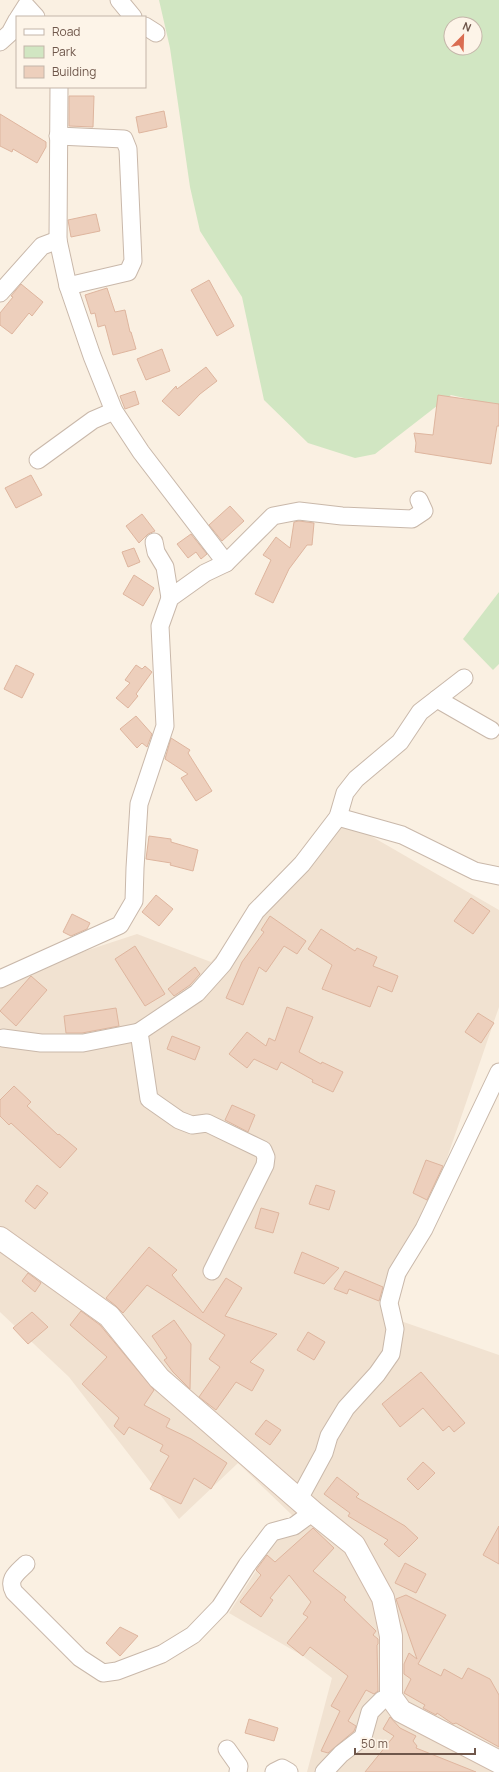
<svg xmlns="http://www.w3.org/2000/svg" width="499" height="1772" font-family="Manrope,sans-serif">
	<rect width="100%" height="100%" fill="#faf0e2"/>
	<!-- residential -->
	<polygon fill="#f1e2d1" points="338,817 499,910 499,1007 392,1318 499,1355 499,1772 307,1772 332,1678 303,1656 229,1613 292,1515 238,1463 179,1519 69,1377 0,1312 0,979 137,934 211,962"/>
	<!-- green -->
	<g fill="#d1e6c2" fill-rule="evenodd">
		<path d="M 159,0 L 499,0 L 499,406 L 451,395 L 375,454 L 355,458 L 308,443 L 264,400 L 242,297 L 200,231 L 190,187 L 170,48 ZM 451,24 L 475,24 L 475,48 L 451,48 Z"/>
		<polygon points="499,592 499,664 493,670 463,639"/>
	</g>
	<!-- building -->
	<g fill="#edcfbc" stroke="#deb59e">
		<polygon points="69,96 94,96 93,127 69,126"/>
		<polygon points="164,111 167,127 139,133 136,117"/>
		<polygon points="0,114 46,142 46,147 37,163 13,149 12,152 0,146"/>
		<polygon points="96,214 100,231 71,237 68,220"/>
		<polygon points="209,280 234,326 217,336 191,290"/>
		<polygon points="21,284 43,302 32,316 29,313 12,334 0,325 0,313 13,297 11,296"/>
		<polygon points="107,288 115,312 125,310 130,332 131,332 136,349 113,355 105,325 98,327 95,313 91,314 85,295"/>
		<polygon points="162,349 170,371 146,380 137,359"/>
		<polygon points="206,367 217,381 200,394 179,416 162,401 176,386 177,389"/>
		<polygon points="135,391 139,404 125,409 120,396"/>
		<polygon points="438,395 499,404 499,426 497,426 491,464 415,452 416,443 414,433 433,435"/>
		<polygon points="31,475 42,495 16,508 5,488"/>
		<polygon points="230,506 244,521 222,541 209,525"/>
		<polygon points="142,514 155,531 148,534 139,543 126,526"/>
		<polygon points="299,521 314,523 312,545 307,545 289,569 273,603 255,594 271,560 263,555 276,537 290,548 294,522"/>
		<polygon points="191,534 207,554 201,559 196,552 188,558 177,544"/>
		<polygon points="134,548 140,562 128,567 122,552"/>
		<polygon points="134,575 154,588 143,606 123,594"/>
		<polygon points="16,665 34,674 22,698 4,689"/>
		<polygon points="136,665 142,669 145,666 152,672 136,694 138,696 128,708 116,698 130,683 125,680"/>
		<polygon points="136,716 152,734 147,747 142,743 137,748 120,729"/>
		<polygon points="171,738 190,750 188,753 212,791 196,801 181,778 188,774 165,759"/>
		<polygon points="149,836 171,839 171,842 198,850 193,871 170,865 171,863 146,859"/>
		<polygon points="156,895 173,909 159,926 142,912"/>
		<polygon points="471,898 490,911 473,934 454,921"/>
		<polygon points="72,914 90,923 87,929 71,936 63,932"/>
		<polygon points="270,916 306,941 297,954 284,946 266,972 259,967 243,1005 226,998 242,962 264,932 261,930"/>
		<polygon points="321,929 355,951 357,948 377,957 373,966 398,976 392,992 378,986 370,1007 322,989 332,965 308,949"/>
		<polygon points="135,946 165,994 145,1006 115,959"/>
		<polygon points="195,967 200,974 190,985 174,996 168,989"/>
		<polygon points="31,976 47,990 16,1026 0,1011"/>
		<polygon points="287,1007 313,1017 299,1052 321,1064 322,1062 343,1072 333,1092 312,1082 313,1080 281,1062 277,1070 254,1059 247,1068 229,1054 247,1032 266,1046 269,1038 275,1041"/>
		<polygon points="116,1008 119,1026 82,1033 66,1033 64,1016"/>
		<polygon points="478,1013 494,1023 481,1043 465,1032"/>
		<polygon points="172,1036 200,1047 195,1060 167,1049"/>
		<polygon points="14,1086 31,1102 27,1106 58,1135 59,1134 77,1149 60,1168 11,1123 9,1125 0,1116 0,1100"/>
		<polygon points="232,1105 255,1115 248,1132 225,1120"/>
		<polygon points="426,1160 443,1166 427,1200 413,1193"/>
		<polygon points="37,1185 48,1193 35,1209 25,1201"/>
		<polygon points="316,1185 335,1191 329,1210 309,1204"/>
		<polygon points="261,1208 279,1213 273,1233 255,1228"/>
		<polygon points="149,1247 177,1270 172,1275 203,1313 226,1278 242,1288 225,1316 277,1334 250,1362 264,1370 252,1391 236,1382 216,1410 199,1397 220,1367 209,1359 225,1335 147,1285 123,1313 116,1306 106,1298"/>
		<polygon points="302,1252 323,1261 339,1268 324,1284 294,1273"/>
		<polygon points="345,1271 383,1287 379,1301 349,1289 347,1294 334,1289"/>
		<polygon points="28,1273 41,1283 35,1292 22,1281"/>
		<polygon points="81,1311 100,1325 154,1390 144,1405 170,1419 166,1427 191,1439 227,1463 211,1489 194,1478 181,1504 150,1489 169,1456 160,1451 163,1445 129,1427 124,1435 114,1426 119,1418 82,1384 107,1357 70,1325"/>
		<polygon points="32,1312 48,1327 28,1344 13,1328"/>
		<polygon points="174,1320 191,1344 190,1389 173,1372 164,1360 167,1358 152,1336"/>
		<polygon points="308,1332 325,1342 314,1360 297,1350"/>
		<polygon points="421,1372 465,1423 454,1432 449,1426 443,1431 423,1408 400,1427 382,1404"/>
		<polygon points="266,1420 281,1430 270,1445 255,1434"/>
		<polygon points="423,1462 435,1473 418,1490 407,1479"/>
		<polygon points="337,1477 359,1494 356,1497 405,1526 418,1538 399,1557 384,1544 388,1540 348,1516 350,1513 324,1494"/>
		<polygon points="499,1526 499,1564 483,1555"/>
		<polygon points="313,1528 334,1548 313,1571 346,1597 344,1600 376,1631 373,1635 378,1639 378,1644 377,1645 378,1691 374,1694 366,1690 348,1721 356,1726 354,1731 328,1753 321,1751 340,1711 331,1706 348,1676 310,1647 303,1656 287,1643 308,1617 303,1614 311,1602 289,1575 270,1598 273,1600 261,1617 240,1602 261,1575 256,1570 267,1555 275,1562"/>
		<polygon points="405,1563 426,1574 416,1593 395,1583"/>
		<polygon points="406,1595 446,1615 418,1664 441,1676 444,1669 462,1679 468,1668 490,1679 499,1695 499,1747 456,1723 453,1724 437,1713 436,1715 423,1708 425,1705 404,1693 411,1679 404,1674 404,1664 409,1653 417,1659 396,1599"/>
		<polygon points="120,1627 138,1636 120,1656 106,1643"/>
		<polygon points="390,1717 400,1728 416,1736 413,1741 417,1746 416,1748 476,1772 365,1772 394,1736 383,1729"/>
		<polygon points="249,1719 278,1728 274,1741 245,1733"/>
	</g>
	<g fill="none" stroke-linecap="round" stroke-linejoin="round">
		<defs>
			<g id="street">
				<polyline points="119,0 133,17"/>
				<polyline points="19,17 26,6 36,17"/>
				<polyline points="145,26 156,33"/>
				<polyline points="0,42 10,33 17,20"/>
				<polyline points="59,87 58,240 68,286 92,356 114,411 141,452 226,563"/>
				<polyline points="58,136 124,139 128,149 133,261 128,272 68,286"/>
				<polyline points="0,293 42,246 58,240"/>
				<polyline points="38,460 93,420 114,411"/>
				<polyline points="154,542 156,552 165,567 170,598"/>
				<polyline points="437,699 491,730"/>
				<polyline points="338,817 402,835 475,871 499,876"/>
				<polyline points="0,979 120,925 134,901 135,868 139,804 165,726 160,626 170,598 205,573 226,563 273,516 299,511 342,516 412,519 424,511 419,500"/>
				<polyline points="3,1038 41,1043 83,1043 139,1032"/>
				<polyline points="212,1271 265,1165 266,1157 263,1150 207,1123 192,1125 179,1120 149,1099 139,1032 197,993 223,964 256,911 302,864 338,817 345,793 356,779 400,742 420,712 464,678"/>
				<polyline points="299,1499 324,1453 329,1436 346,1408 377,1374 391,1354 395,1329 389,1303 397,1273 424,1229 499,1072"/>
				<path d="M 26,1564 C 17,1573 7,1579 14,1592 L 80,1658 L 103,1673 L 117,1671 L 162,1654 L 193,1635 L 220,1607 L 247,1565 L 272,1532 L 294,1526 L 313,1512"/>
				<polyline points="227,1749 239,1766 238,1772"/>
				<polyline points="274,1772 282,1768 289,1772"/>
				<polyline points="324,1772 341,1754 363,1737 370,1712 382,1700 391,1697"/>
			</g>
			<polyline id="secondary" points="0,1238 109,1316 159,1378 313,1512 354,1545 383,1598 391,1636 391,1697 401,1711 499,1762"/>
		</defs>
		<!-- street casing -->
		<use href="#street" stroke="#c9b8aa" stroke-width="19"/>
		<!-- secondary casing -->
		<use href="#secondary" stroke="#cfbaab" stroke-width="24"/>
		<!-- street -->
		<use href="#street" stroke="#fff" stroke-width="17"/>
		<!-- secondary -->
		<use href="#secondary" stroke="#fff" stroke-width="22"/>
	</g>
	<!-- legend -->
	<rect x="16" y="16" width="130" height="72" fill="#fdf4e8" stroke="#c4b5a9"/>
	<rect x="24" y="29" width="20" height="6" fill="#ffffff" stroke="#c4b5a9"/>
	<text x="52" y="36" font-size="12" fill="#6f574b">Road</text>
	<rect x="24" y="46" width="20" height="12" fill="#d1e6c2" stroke="#c4b5a9"/>
	<text x="52" y="56" font-size="12" fill="#6f574b">Park</text>
	<rect x="24" y="66" width="20" height="12" fill="#edcfbc" stroke="#c4b5a9"/>
	<text x="52" y="76" font-size="12" fill="#6f574b">Building</text>
	<!-- north arrow -->
	<g transform="translate(463 36) rotate(23)"><circle r="19" fill="#fdf4e8" stroke="#c4b5a9"/>
	<path d="M0-3L7 15L0 10L-7 15Z" fill="#da6d51"/>
	<text y="-6" font-size="11" font-weight="bold" text-anchor="middle" fill="#6f574b">N</text>
	</g>
	<!-- scale -->
	<path d="M355 1748v6h120v-6" fill="none" stroke="#6f574b" stroke-width="2"/>
	<text x="361" y="1748" font-size="12" fill="#6f574b" stroke="#fdf4e8" stroke-width="3" paint-order="stroke">50 m</text>
</svg>
